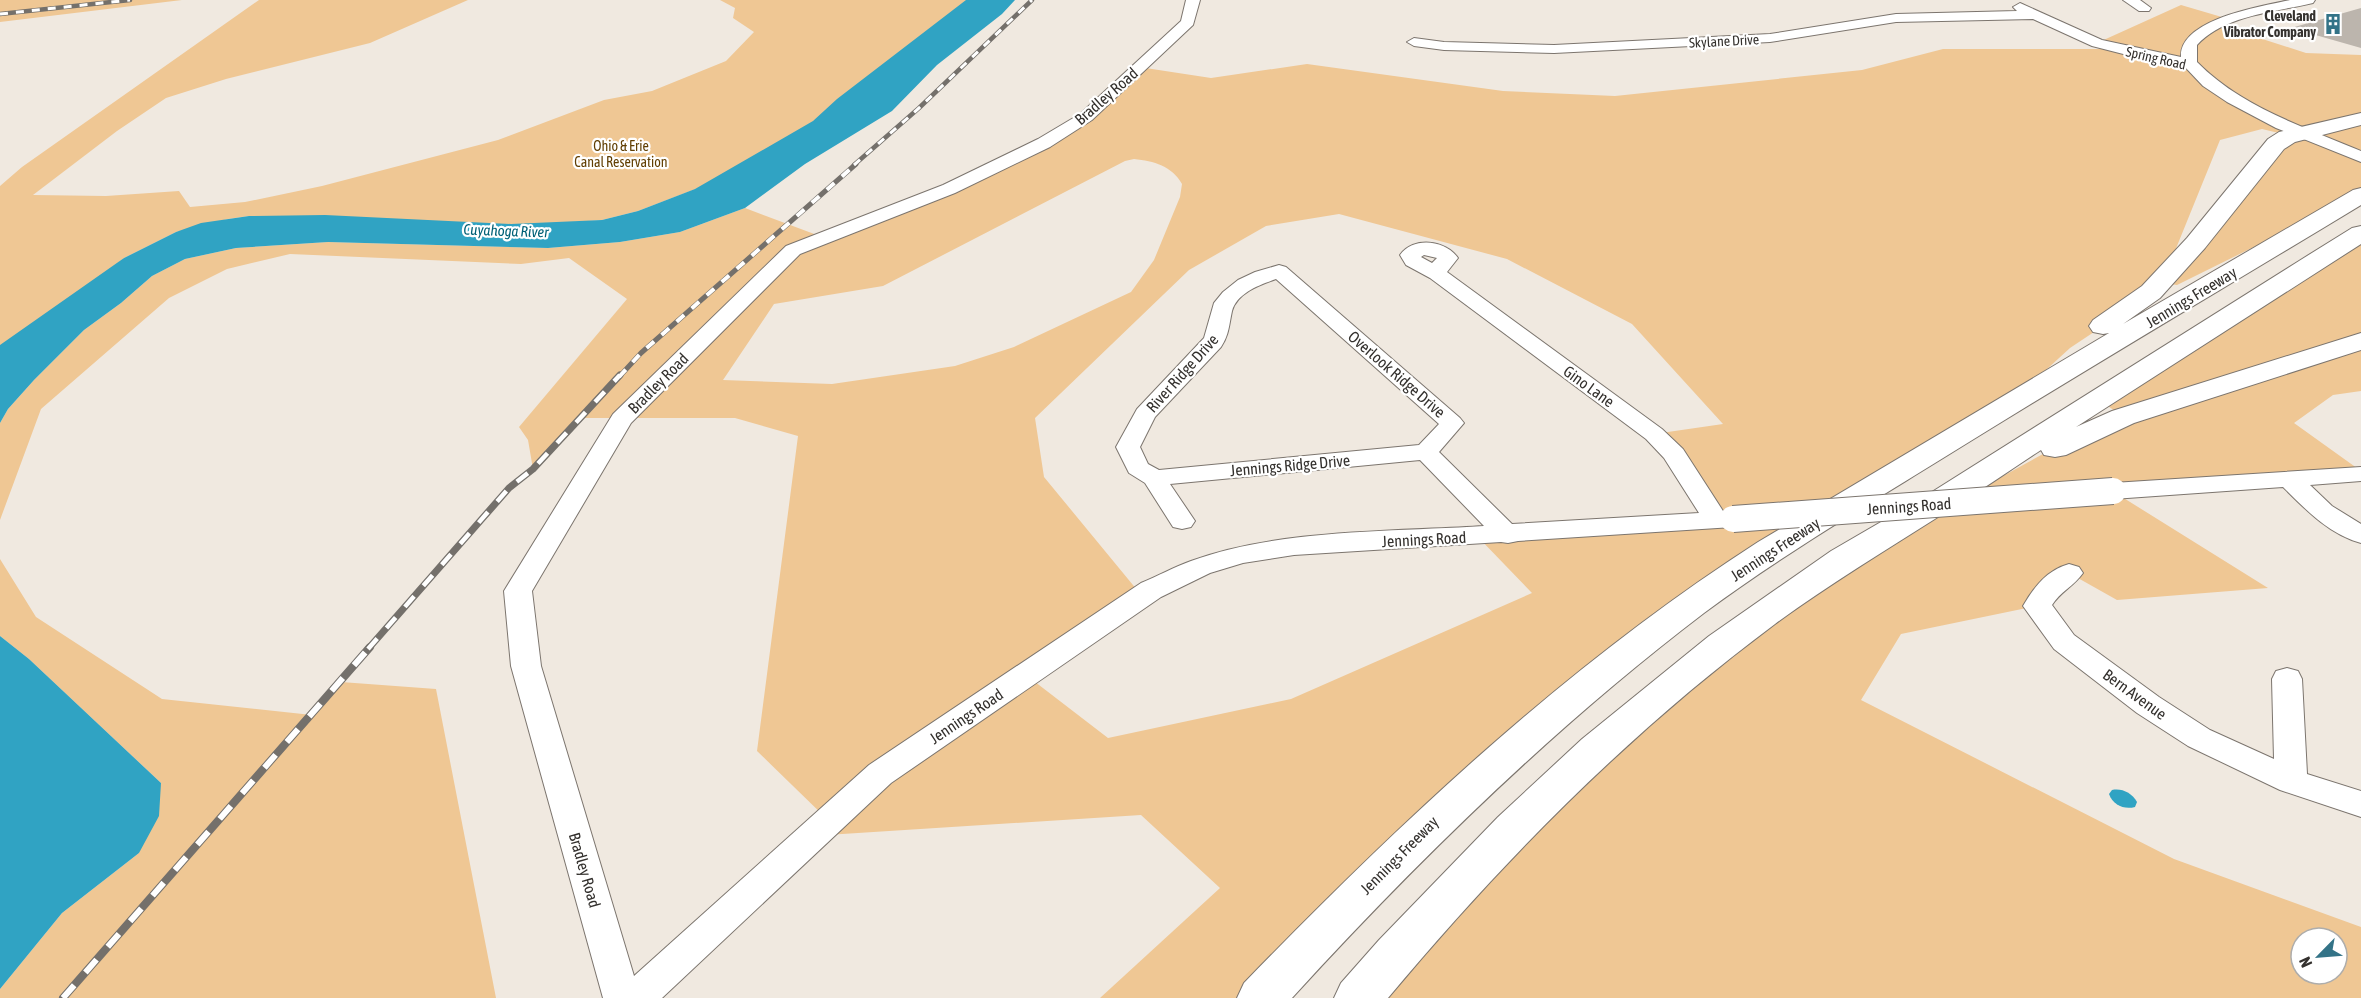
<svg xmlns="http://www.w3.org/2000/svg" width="2361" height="998" font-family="'Asap Condensed',sans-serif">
	<rect width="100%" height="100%" fill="#f0e9e0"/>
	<!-- green -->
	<g fill="#efc794" fill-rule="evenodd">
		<polygon points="0,0 182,0 0,22"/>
		<polygon points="259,0 468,0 370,43 226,79 166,98 117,131 33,195 106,196 179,191 190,207 245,202 322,186 498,140 604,100 652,91 726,61 754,32 733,18 735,8 720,0 968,0 823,121 727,177 638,211 602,220 501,227 312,216 249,216 228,219 176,232 124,258 61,308 0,349 0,186 22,167"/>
		<path d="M 2181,5 L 2232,20 L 2219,25 L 2306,53 L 2361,55 L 2361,194 L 2177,285 L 2170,284 L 2291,136 L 2262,129 L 2220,140 L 2164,278 L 2139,302 L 2070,348 L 2011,402 L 1692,604 L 1261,998 L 1100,998 L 1220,888 L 1141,815 L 811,836 L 828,820 L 757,751 L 798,436 L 735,418 L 579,418 L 533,469 L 528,440 L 519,427 L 627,299 L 569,258 L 521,264 L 290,254 L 227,269 L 169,298 L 41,409 L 0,520 L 0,423 L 8,409 L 34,380 L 84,330 L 121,303 L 152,276 L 185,259 L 236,248 L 328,242 L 548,248 L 620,242 L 680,232 L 745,208 L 825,238 L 1044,143 L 1139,67 L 1211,78 L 1307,64 L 1503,91 L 1615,96 L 1862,70 L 1943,49 L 2114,49 L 2097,43 ZM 1134,159 C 1154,161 1172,166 1182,184 L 1180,197 L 1154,260 L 1131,292 L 1014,347 L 955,366 L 832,384 L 723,380 L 774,304 L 883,286 L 1125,161 ZM 1339,214 L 1507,259 L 1632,324 L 1723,424 L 1654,434 L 1716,520 L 1477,536 L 1532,593 L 1291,699 L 1108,738 L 1026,675 L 1142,596 L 1044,477 L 1035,418 L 1189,270 L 1266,226 Z"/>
		<path d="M 2361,233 L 2361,391 L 2333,395 L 2294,423 L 2361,471 L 2114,492 L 2268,588 L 2117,600 L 2069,573 L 2037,606 L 1901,634 L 1861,700 L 2174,859 L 2361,927 L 2361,998 L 1358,998 L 1684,675 L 1994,481 L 2063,443 L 2122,416 L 2098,399 ZM 2301,938 L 2337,938 L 2337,974 L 2301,974 Z"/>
		<polygon points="0,559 36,617 162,699 312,715 341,682 436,689 496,998 0,998 0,989 62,913 139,853 161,783 29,659 0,636"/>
	</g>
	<!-- water -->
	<g fill="#30a3c3">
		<polygon points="966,0 1015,0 1002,14 937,65 892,111 805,164 745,208 680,232 620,242 548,248 328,242 236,248 185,259 152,276 121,303 84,330 34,380 8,409 0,423 0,345 124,258 176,232 201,223 249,216 325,215 511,224 602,220 638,211 695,189 813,121 837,99"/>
		<polygon points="0,636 29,659 161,783 159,816 139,853 62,913 0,989"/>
		<path d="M 2112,790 C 2122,788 2132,793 2137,802 L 2135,807 C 2124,810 2113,805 2109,794 Z"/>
	</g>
	<!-- building -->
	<polygon fill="#bcb5ad" points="2361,8 2361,48 2291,28"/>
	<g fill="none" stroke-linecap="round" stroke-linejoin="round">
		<defs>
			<g id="minor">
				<path d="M 1186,0 L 1200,0 L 1193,25 L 1092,120 L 1050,147 L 955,193 L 800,254 L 631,423 L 532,591 L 541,666 L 634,976 L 869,765 L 1141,583 C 1158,576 1174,567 1191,561 C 1278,529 1391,532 1484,526 L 1420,460 L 1170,484 L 1195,521 L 1191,527 L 1182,529 L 1173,527 L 1145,483 L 1129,473 L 1116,447 L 1137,409 L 1204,338 L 1214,303 L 1223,292 L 1238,280 L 1255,272 L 1279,265 L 1286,267 L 1460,418 L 1464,423 L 1439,452 L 1512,524 L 1699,513 L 1664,458 L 1646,439 L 1430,278 L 1406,265 L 1400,255 C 1413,236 1446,240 1458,258 L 1447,272 L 1662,429 L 1683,449 L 1723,511 L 1742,513 L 1746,519 L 1742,525 L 1733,527 L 1518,541 L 1508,543 L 1501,542 L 1294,555 L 1243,563 L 1210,573 L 1161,597 L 891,783 L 662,998 L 603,998 L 511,666 L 504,591 L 613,414 L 786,246 L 943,185 L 1038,139 L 1080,114 L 1181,21 ZM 1424,255 L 1437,258 L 1432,263 L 1421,257 ZM 1276,279 L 1439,424 L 1419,445 L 1159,470 L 1148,464 L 1140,447 L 1155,417 L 1221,347 C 1229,335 1229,325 1232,311 C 1237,293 1259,285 1276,279 Z"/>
				<polygon points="2123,0 2140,0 2151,8 2149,11 2139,11"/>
				<path d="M 2290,0 L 2315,0 L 2313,3 C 2276,12 2224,15 2197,45 L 2197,62 C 2241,107 2304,127 2361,151 L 2361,162 L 2276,128 L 2227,102 L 2203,86 L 2185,67 L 2139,58 L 2092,46 L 2033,19 L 1896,22 L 1770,42 L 1554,53 L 1444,50 L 1414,46 L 1407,42 L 1414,38 L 1444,42 L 1554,45 L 1770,34 L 1896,14 L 2017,11 L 2013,7 L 2020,3 L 2102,40 L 2181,57 C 2179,19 2262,6 2290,0 Z"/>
				<path d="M 2361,467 L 2361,481 L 2310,485 L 2332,506 L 2361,524 L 2361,543 C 2330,535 2305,509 2283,487 L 2113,499 L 2104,496 L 2100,491 L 2104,486 L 2113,483 Z"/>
				<path d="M 2069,564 L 2079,567 L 2083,573 C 2074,586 2060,592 2052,605 L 2074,635 L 2159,697 L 2210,730 L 2274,759 L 2272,679 L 2276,671 L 2287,668 L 2298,671 L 2302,679 L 2307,774 L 2361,791 L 2361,817 L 2280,790 L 2188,746 L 2137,713 L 2054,649 L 2023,606 C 2034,587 2047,570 2069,564 Z"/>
			</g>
			<g id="highway">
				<path d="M 2361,113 L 2361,125 L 2295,142 L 2284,149 L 2205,248 L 2160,298 L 2123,324 L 2353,190 L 2361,188 L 2361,205 C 2219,291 2076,375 1935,463 C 1857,511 1778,558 1704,613 C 1554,727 1419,859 1292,998 L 1237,998 L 1244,983 C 1402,820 1567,665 1758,542 L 2109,333 L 2103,334 L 2093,332 L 2089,326 L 2093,320 L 2142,286 L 2187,238 L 2268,139 L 2279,132 Z"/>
				<path d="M 2361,226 L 2361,244 L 2076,427 L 2112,411 L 2361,333 L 2361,350 L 2134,423 L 2066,455 L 2055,457 L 2044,455 L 2041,450 C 2007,472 1973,496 1938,517 C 1883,552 1828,585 1775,624 C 1631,731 1503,860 1388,998 L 1334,998 L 1341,983 L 1379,940 L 1498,817 L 1582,739 L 1709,636 L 1831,551 L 1924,497 L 2299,261 L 2352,228 Z"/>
			</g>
		</defs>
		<!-- minor casing -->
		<use href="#minor" stroke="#7c756e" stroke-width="2"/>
		<!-- highway casing -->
		<use href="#highway" stroke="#7c756e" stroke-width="2"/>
		<!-- minor -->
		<use href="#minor" fill="#fff" fill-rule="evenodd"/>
		<!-- highway -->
		<use href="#highway" fill="#fff" fill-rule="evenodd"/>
		<defs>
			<g id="rail-far3">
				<polyline points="0,14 130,0"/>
				<polyline points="854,165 919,108 1032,0"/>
			</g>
			<polyline id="rail-far2" points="619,377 641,353 856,164"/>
			<polyline id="rail-far1" points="368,649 509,488 533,469 620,375"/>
			<polyline id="rail" points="63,998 370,647"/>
		</defs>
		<!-- rail-far3 casing -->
		<use href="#rail-far3" stroke="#74706b" stroke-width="4.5"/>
		<!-- rail-far2 casing -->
		<use href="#rail-far2" stroke="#74706b" stroke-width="5"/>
		<!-- rail-far1 casing -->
		<use href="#rail-far1" stroke="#74706b" stroke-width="7"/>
		<!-- rail casing -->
		<use href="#rail" stroke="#74706b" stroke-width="8"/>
		<!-- rail-far3 -->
		<use href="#rail-far3" stroke="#fff" stroke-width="3" stroke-dasharray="8" stroke-linecap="butt"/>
		<!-- rail-far2 -->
		<use href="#rail-far2" stroke="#fff" stroke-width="4" stroke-dasharray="10" stroke-linecap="butt"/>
		<!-- rail-far1 -->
		<use href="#rail-far1" stroke="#fff" stroke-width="4.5" stroke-dasharray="14" stroke-linecap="butt"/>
		<!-- rail -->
		<use href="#rail" stroke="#fff" stroke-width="6" stroke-dasharray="17" stroke-linecap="butt"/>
		<defs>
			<polyline id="minor-bridge" points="1733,519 2113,491"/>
		</defs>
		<!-- minor-bridge casing -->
		<use href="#minor-bridge" stroke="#7c756e" stroke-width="28" stroke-linecap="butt"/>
		<!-- minor-bridge -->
		<use href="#minor-bridge" stroke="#fff" stroke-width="26"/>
	</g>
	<!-- icons -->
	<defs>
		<symbol id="building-bare" viewBox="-9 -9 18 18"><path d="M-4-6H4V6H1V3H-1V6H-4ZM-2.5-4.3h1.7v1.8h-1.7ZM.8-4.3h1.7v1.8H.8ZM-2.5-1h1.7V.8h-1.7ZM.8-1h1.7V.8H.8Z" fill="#337387" stroke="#fff" stroke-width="2.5" paint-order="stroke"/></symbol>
	</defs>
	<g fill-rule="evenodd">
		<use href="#building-bare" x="2318" y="9" width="30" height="30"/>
	</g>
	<g text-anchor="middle" stroke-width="4.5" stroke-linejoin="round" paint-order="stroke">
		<!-- far-poi labels -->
		<g font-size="14" font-weight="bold" fill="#34312e" stroke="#fff" text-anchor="end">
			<text x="2316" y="21">Cleveland<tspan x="2316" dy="16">Vibrator Company</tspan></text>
		</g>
		<!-- far-street labels -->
		<g font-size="14" fill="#34312e" stroke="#fff">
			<text transform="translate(1724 41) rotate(-3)" y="5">Skylane Drive</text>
			<text transform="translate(2156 58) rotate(13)" y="5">Spring Road</text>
		</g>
		<!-- far-park labels -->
		<g font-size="14" fill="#613e02" stroke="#fff">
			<text x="621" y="151">Ohio &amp; Erie<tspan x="621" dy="16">Canal Reservation</tspan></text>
		</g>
		<!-- far-water labels -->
		<g font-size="15" font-style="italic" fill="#006076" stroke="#fff">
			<text transform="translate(506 231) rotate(2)" y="5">Cuyahoga River</text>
		</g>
		<!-- street labels -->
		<g font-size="16" fill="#34312e" stroke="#fff">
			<text transform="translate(1106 96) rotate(-41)" y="6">Bradley Road</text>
			<text transform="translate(2191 297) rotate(-31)" y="6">Jennings Freeway</text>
			<text transform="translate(1182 373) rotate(-48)" y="6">River Ridge Drive</text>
			<text transform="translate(1397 374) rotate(41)" y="6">Overlook Ridge Drive</text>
			<text transform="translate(658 383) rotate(-45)" y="6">Bradley Road</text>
			<text transform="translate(1589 386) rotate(36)" y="6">Gino Lane</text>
			<text transform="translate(1290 465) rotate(-5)" y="6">Jennings Ridge Drive</text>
			<text transform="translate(1909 506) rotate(-4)" y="6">Jennings Road</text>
			<text transform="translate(1424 539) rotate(-3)" y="6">Jennings Road</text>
			<text transform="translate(1775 549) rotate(-33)" y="6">Jennings Freeway</text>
			<text transform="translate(2135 694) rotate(36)" y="6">Bern Avenue</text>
			<text transform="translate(966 716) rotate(-34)" y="6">Jennings Road</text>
			<text transform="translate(1399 855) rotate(-45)" y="6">Jennings Freeway</text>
			<text transform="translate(585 870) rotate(74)" y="6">Bradley Road</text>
		</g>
	</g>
	<!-- north arrow -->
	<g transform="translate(2319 956) rotate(245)"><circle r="28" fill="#ffffff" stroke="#aeadab" stroke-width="1.5"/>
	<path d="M0-4.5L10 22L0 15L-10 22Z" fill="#337387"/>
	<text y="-9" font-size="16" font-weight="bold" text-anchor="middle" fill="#34312e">N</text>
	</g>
</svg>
